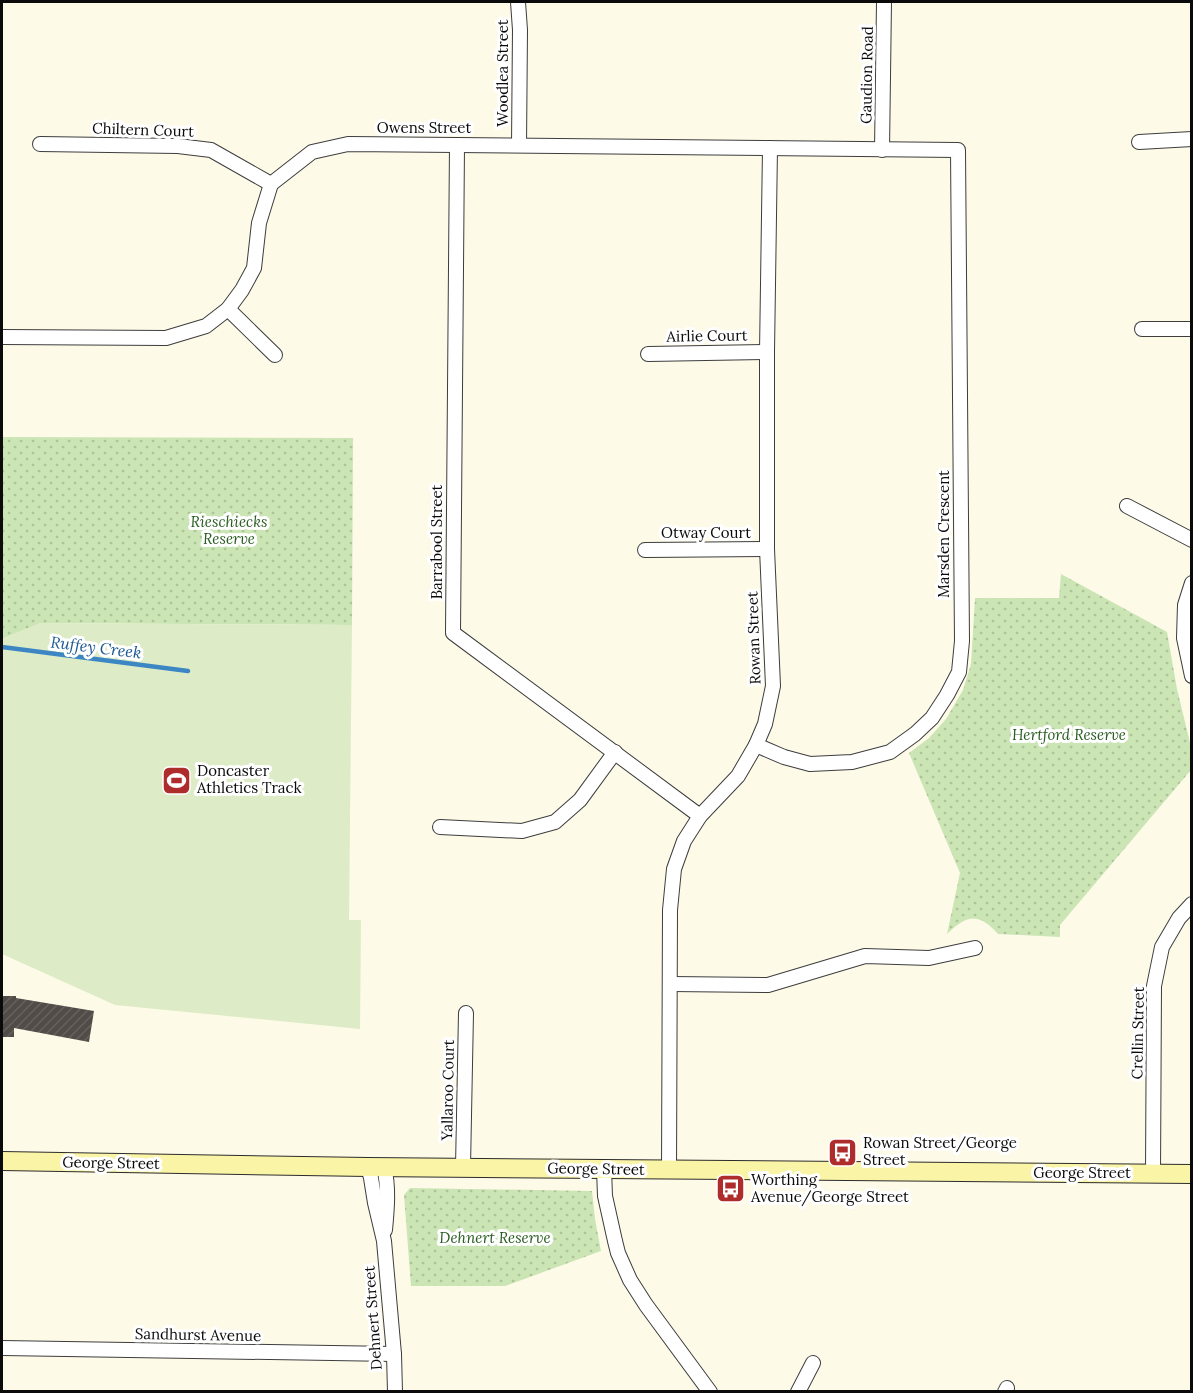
<svg xmlns="http://www.w3.org/2000/svg" width="1193" height="1393" font-family="Lora,serif">
	<defs>
		<pattern id="grass-dots" width="8" height="8" patternUnits="userSpaceOnUse" patternTransform="scale(1.5)"><rect width="8" height="8" fill="#cbe5b5"/><path d="M2 2h.1M6 6h.1" fill="none" stroke="#adc39a" stroke-width="1.8" stroke-linecap="round"/></pattern>
		<pattern id="building-hatch" width="6" height="6" patternUnits="userSpaceOnUse" patternTransform="scale(1.5)"><rect width="6" height="6" fill="#514c47"/><path d="M-1 1l2-2M0 6l6-6M5 7l2-2" fill="none" stroke="#65615d"/></pattern>
	</defs>
	<rect width="100%" height="100%" fill="#fefae8"/>
	<!-- grass -->
	<g fill="url(#grass-dots)">
		<polygon points="2,437 353,438 352,625 41,623 2,639"/>
		<path d="M 1061,574 L 1167,632 L 1177,689 L 1191,747 L 1191,770 L 1060,925 L 1060,937 L 998,934 C 978,912 967,915 947,934 L 960,873 L 909,753 L 929,738 L 946,719 L 963,690 L 971,664 L 975,598 L 1059,598 Z"/>
		<polygon points="410,1188 592,1191 595,1219 601,1251 505,1286 411,1286 404,1195"/>
	</g>
	<!-- pitch -->
	<polygon fill="#ddecc6" points="41,623 352,625 349,920 361,920 360,1029 115,1005 2,954 2,639"/>
	<g fill="none" stroke-linecap="round" stroke-linejoin="round">
		<!-- stream -->
		<polyline stroke="#3c87c3" stroke-width="4.5" points="2,647 188,671"/>
	</g>
	<!-- building -->
	<polygon fill="url(#building-hatch)" points="2,996 16,996 16,998 94,1011 89,1042 14,1028 14,1037 2,1037"/>
	<g fill="none" stroke-linecap="round" stroke-linejoin="round">
		<defs>
			<g id="street">
				<polyline points="518,2 520,30 519,145"/>
				<polyline points="1139,142 1192,139"/>
				<polyline points="40,144 178,146 211,150 271,184"/>
				<polyline points="457,145 453,633 700,816"/>
				<polyline points="882,150 884,2"/>
				<polyline points="228,309 275,355"/>
				<polyline points="1142,329 1192,329"/>
				<polyline points="2,337 166,338 206,326 228,309 242,290 254,268 259,223 271,184 312,152 348,144 958,150 962,641 959,672 947,695 932,718 915,734 890,752 852,762 810,764 784,757 756,745"/>
				<polyline points="648,354 767,352"/>
				<polyline points="1127,506 1192,540"/>
				<polyline points="645,550 767,549"/>
				<polyline points="1192,583 1185,605 1184,638 1192,676"/>
				<polyline points="440,827 522,831 555,822 580,800 615,752"/>
				<polyline points="671,984 768,985 865,956 929,958 975,948"/>
				<polyline points="368,1167 371,1178 375,1203 384,1241 394,1354 395,1392"/>
				<path d="M 384,1167 C 389,1187 387,1209 385,1230"/>
				<polyline points="463,1167 466,1013"/>
				<polyline points="604,1169 605,1196 615,1241 618,1253 630,1280 646,1305 710,1392"/>
				<polyline points="669,1170 670,910 674,869 684,841 700,816 738,776 756,745 765,724 773,686 767,549 767,352 770,148"/>
				<polyline points="1153,1173 1154,986 1162,947 1179,918 1192,904"/>
				<polyline points="2,1348 394,1354"/>
				<polyline points="798,1392 813,1363"/>
				<polyline points="1005,1392 1007,1388"/>
			</g>
			<polyline id="secondary" points="2,1161 368,1167 1192,1174"/>
		</defs>
		<!-- street casing -->
		<use href="#street" stroke="#3d3d3d" stroke-width="16"/>
		<!-- secondary casing -->
		<use href="#secondary" stroke="#2c2c2c" stroke-width="20"/>
		<!-- street -->
		<use href="#street" stroke="#fff" stroke-width="14"/>
		<!-- secondary -->
		<use href="#secondary" stroke="#faf4a7" stroke-width="18"/>
	</g>
	<!-- icons -->
	<defs>
		<symbol id="stadium-square" viewBox="-11 -11 22 22"><rect x="-9" y="-9" width="18" height="18" rx="4" fill="#af2c2c" stroke="#fff"/><path d="M0-5a6.5 5 0 1 0 0 10a6.5 5 0 1 0 0-10ZM-3.5-1.8h7v3.6h-7Z" fill="#fff"/></symbol>
		<symbol id="bus-square" viewBox="-11 -11 22 22"><rect x="-9" y="-9" width="18" height="18" rx="4" fill="#af2c2c" stroke="#fff"/><path d="M-5-6H5V4H4V6H2V4H-2V6H-4V4H-5ZM-3.5-4V0h7V-4ZM-3.5 1.2v1.5H-2V1.2ZM2 1.2v1.5H3.5V1.2Z" fill="#fff"/></symbol>
	</defs>
	<g fill-rule="evenodd">
		<use href="#stadium-square" x="160" y="764" width="33" height="33"/>
		<use href="#bus-square" x="826" y="1136" width="33" height="33"/>
		<use href="#bus-square" x="714" y="1172" width="33" height="33"/>
	</g>
	<g text-anchor="middle" stroke-width="6" stroke-linejoin="round" paint-order="stroke">
		<!-- street labels -->
		<g font-size="15" fill="#0a0a0a" stroke="#fff">
			<text transform="translate(503 73) rotate(-90)" y="5">Woodlea Street</text>
			<text transform="translate(867 75) rotate(-89)" y="5">Gaudion Road</text>
			<text x="424" y="133">Owens Street</text>
			<text transform="translate(143 130) rotate(2)" y="5">Chiltern Court</text>
			<text transform="translate(707 336) rotate(-1)" y="5">Airlie Court</text>
			<text x="706" y="538">Otway Court</text>
			<text transform="translate(944 534) rotate(-90)" y="5">Marsden Crescent</text>
			<text transform="translate(437 542) rotate(-90)" y="5">Barrabool Street</text>
			<text transform="translate(754 638) rotate(-92)" y="5">Rowan Street</text>
			<text transform="translate(1138 1033) rotate(-89)" y="5">Crellin Street</text>
			<text transform="translate(448 1090) rotate(-89)" y="5">Yallaroo Court</text>
			<text transform="translate(111 1163) rotate(1)" y="5">George Street</text>
			<text transform="translate(596 1169) rotate(1)" y="5">George Street</text>
			<text x="1082" y="1178">George Street</text>
			<text transform="translate(373 1318) rotate(-94)" y="5">Dehnert Street</text>
			<text transform="translate(198 1335) rotate(1)" y="5">Sandhurst Avenue</text>
		</g>
		<!-- park labels -->
		<g font-size="15" font-style="italic" fill="#295c20" stroke="#fff">
			<text x="229" y="527">Rieschiecks<tspan x="229" dy="17">Reserve</tspan></text>
			<text x="1069" y="740">Hertford Reserve</text>
			<text x="495" y="1243">Dehnert Reserve</text>
		</g>
		<!-- poi labels -->
		<g font-size="15" fill="#0a0a0a" stroke="#fff" text-anchor="start">
			<text x="197" y="776">Doncaster<tspan x="197" dy="17">Athletics Track</tspan></text>
			<text x="863" y="1148">Rowan Street/George<tspan x="863" dy="17">Street</tspan></text>
			<text x="751" y="1185">Worthing<tspan x="751" dy="17">Avenue/George Street</tspan></text>
		</g>
		<!-- water labels -->
		<g font-size="16" font-style="italic" fill="#1d5992" stroke="#fff">
			<text transform="translate(96 647) rotate(7)" y="6">Ruffey Creek</text>
		</g>
	</g>
	<!-- border -->
	<rect width="1193" height="1393" fill="none" stroke="#0a0a0a" stroke-width="6"/>
</svg>
